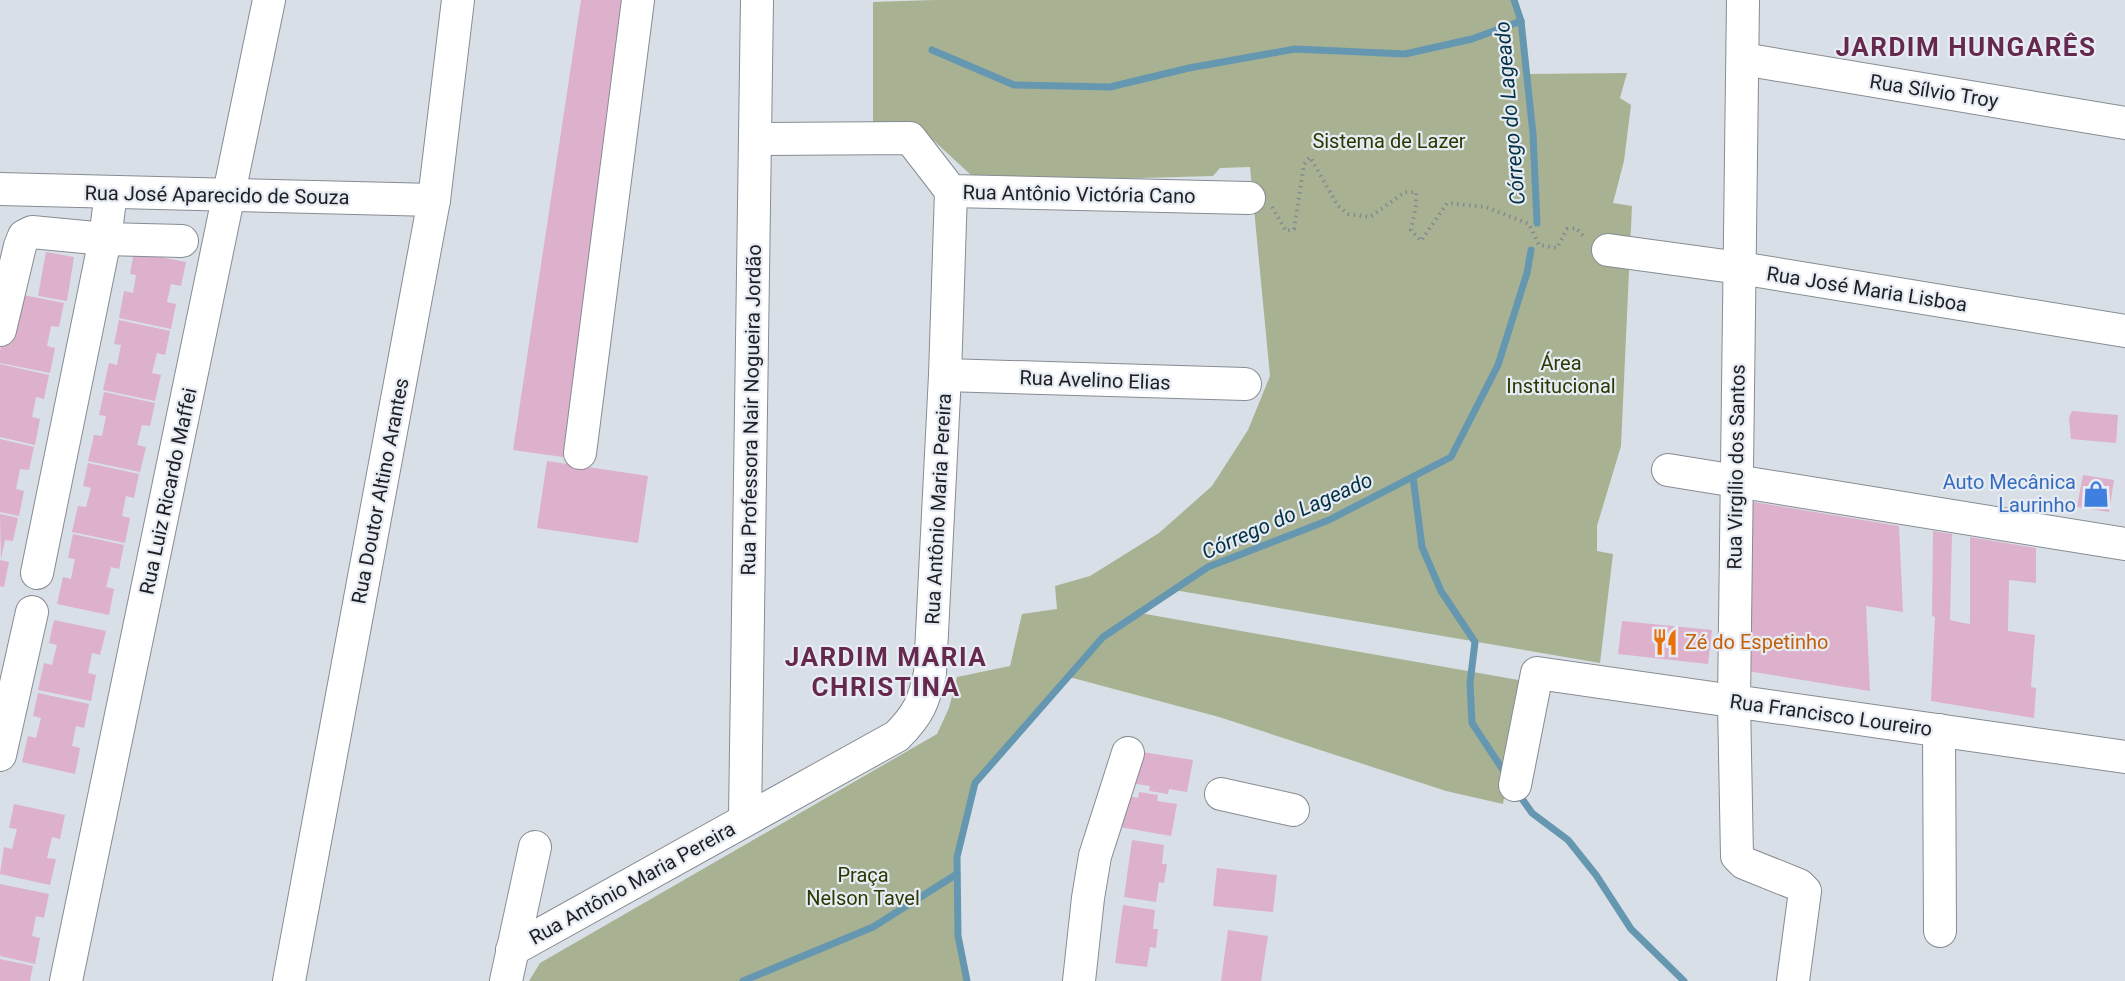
<svg xmlns="http://www.w3.org/2000/svg" width="2125" height="981" font-family="Roboto,sans-serif">
	<rect width="100%" height="100%" fill="#d9dfe6"/>
	<!-- green -->
	<path fill="#a8b293" fill-rule="evenodd" d="M 934,0 L 1514,0 L 1521,21 L 1527,74 L 1627,73 L 1620,98 L 1631,105 L 1624,161 L 1613,203 L 1632,206 L 1621,446 L 1597,526 L 1597,551 L 1613,554 L 1600,663 L 1174,590 L 1140,613 L 1524,681 L 1503,804 L 1446,791 L 1219,717 L 1069,677 L 975,783 L 957,857 L 958,936 L 967,981 L 529,981 L 540,963 L 937,734 L 949,708 L 957,677 L 1010,666 L 1022,614 L 1057,609 L 1055,586 L 1090,576 L 1159,533 L 1212,486 L 1248,430 L 1270,376 L 1250,167 L 1220,168 L 1213,176 L 994,182 L 972,176 L 932,139 L 910,131 L 873,129 L 873,2 ZM 1529,98 L 1533,134 L 1537,223 L 1528,99 Z"/>
	<g fill="none" stroke-linecap="round" stroke-linejoin="round">
		<!-- stream -->
		<g stroke="#6697b0" stroke-width="7">
			<polyline points="1514,0 1521,21 1533,134 1537,223"/>
			<polyline points="932,50 1014,85 1110,87 1189,68 1295,49 1405,54 1472,39 1521,21"/>
			<polyline points="1413,477 1422,547 1441,591 1475,642 1470,683 1472,723 1507,776"/>
			<polyline points="1518,793 1532,813 1568,840 1596,875 1631,929 1684,981"/>
			<polyline points="743,981 873,927 957,874"/>
			<polyline points="967,981 958,936 957,857 975,783 1103,637 1208,567 1329,520 1451,457 1498,365 1527,273 1531,250"/>
		</g>
	</g>
	<!-- building -->
	<g fill="#ddb0cc">
		<polygon points="581,0 633,0 563,457 513,450"/>
		<polygon points="46,252 74,257 67,301 38,296"/>
		<polygon points="134,252 186,262 181,286 171,284 167,302 176,304 171,329 119,318 124,291 133,293 136,275 130,274"/>
		<polygon points="13,293 64,303 59,327 51,326 47,346 55,348 50,373 0,363 0,351"/>
		<polygon points="119,320 170,331 165,355 157,353 152,373 161,375 155,401 103,390 109,363 117,365 121,345 114,344"/>
		<polygon points="0,364 49,375 44,399 36,397 32,417 40,419 35,445 0,437"/>
		<polygon points="104,392 155,403 150,426 142,425 137,445 146,447 140,472 88,461 94,435 102,436 106,416 99,415"/>
		<polygon points="2072,411 2118,415 2116,443 2071,439 2069,418"/>
		<polygon points="0,439 34,447 29,470 20,469 16,489 24,491 19,516 0,512"/>
		<polygon points="547,461 648,476 638,543 537,528"/>
		<polygon points="88,463 139,474 134,498 126,496 122,516 130,518 125,543 72,532 78,506 86,507 91,488 83,486"/>
		<polygon points="2083,475 2114,480 2109,512 2077,507"/>
		<polygon points="1748,501 1899,526 1903,612 1866,606 1870,691 1747,671"/>
		<polygon points="0,514 18,518 13,541 5,540 1,559"/>
		<polygon points="1933,531 1952,534 1950,620 1963,623 1970,624 1970,537 2036,548 2036,583 2009,580 2008,631 2035,635 2031,687 2036,688 2034,718 1931,701 1935,617 1932,616"/>
		<polygon points="73,534 124,545 119,569 111,567 106,587 114,589 109,615 57,604 63,577 71,579 75,559 68,558"/>
		<polygon points="0,560 9,562 4,587 0,586"/>
		<polygon points="54,620 106,631 100,655 92,653 88,673 96,675 91,701 38,690 44,663 52,665 57,645 49,643"/>
		<polygon points="1622,621 1712,630 1708,664 1618,654"/>
		<polygon points="38,693 89,704 84,728 76,726 72,746 80,748 75,774 22,762 28,736 36,738 41,718 33,716"/>
		<polygon points="1136,751 1193,760 1187,792 1169,789 1168,794 1149,791 1150,786 1130,783"/>
		<polygon points="1139,792 1158,795 1157,801 1177,804 1171,836 1114,826 1120,794 1138,798"/>
		<polygon points="14,804 65,815 60,839 52,837 47,858 56,859 50,885 0,874 4,847 12,849 17,829 9,828"/>
		<polygon points="1132,840 1164,845 1162,864 1167,864 1164,883 1159,882 1156,902 1124,897"/>
		<polygon points="1217,868 1277,875 1273,912 1213,906"/>
		<polygon points="0,884 49,894 44,918 36,916 32,936 40,938 35,964 0,956"/>
		<polygon points="1123,905 1155,910 1153,929 1158,929 1156,948 1150,947 1147,967 1115,963"/>
		<polygon points="1228,930 1268,936 1261,981 1221,981"/>
		<polygon points="0,959 33,966 30,981 0,981"/>
	</g>
	<g fill="none" stroke-linecap="round" stroke-linejoin="round">
		<defs>
			<g id="minor">
				<polyline points="1743,0 1734,702 1737,856 1744,863 1799,885 1805,891 1793,981"/>
				<polyline points="1743,59 2125,123"/>
				<polyline points="755,139 910,138 951,191 1249,198"/>
				<polyline points="0,189 434,200"/>
				<polyline points="1608,250 1740,268 2125,331"/>
				<polyline points="0,330 20,246 24,236 32,232 105,239 182,241"/>
				<polyline points="945,375 1245,384"/>
				<polyline points="580,453 638,0"/>
				<polyline points="1668,470 2125,544"/>
				<polyline points="37,573 105,239 111,192"/>
				<polyline points="1939,730 1940,931"/>
				<polyline points="0,755 32,612"/>
				<polyline points="1515,785 1537,673 2125,757"/>
				<polyline points="1221,794 1293,810"/>
				<polyline points="745,819 757,0"/>
				<path d="M 512,950 L 897,736 C 918,715 924,702 930,673 L 945,375 L 951,191"/>
				<polyline points="66,981 269,0"/>
				<polyline points="289,981 434,200 458,0"/>
				<polyline points="506,981 535,847"/>
				<polyline points="1079,981 1088,898 1095,856 1128,753"/>
			</g>
		</defs>
		<!-- minor casing -->
		<use href="#minor" stroke="#878c93" stroke-width="34"/>
		<!-- path -->
		<polyline stroke="#85898e" stroke-width="4" stroke-dasharray="1.5 4.5" stroke-linecap="butt" points="1272,207 1286,231 1294,229 1304,164 1310,157 1338,206 1348,214 1370,217 1405,192 1416,192 1416,205 1411,230 1421,241 1447,203 1486,207 1529,224 1539,245 1557,248 1567,229 1576,228 1586,239"/>
		<!-- minor -->
		<use href="#minor" stroke="#fff" stroke-width="32"/>
	</g>
	<!-- icons -->
	<defs>
		<symbol id="shop-bare" viewBox="-9 -9 18 18"><path d="M-5-2.5h2.3a2.7 3.5 0 0 1 5.4 0H5L5.5 6h-11ZM-1.5-2.5h3a1.5 2.3 0 0 0-3 0Z" fill="#3f7fe0" stroke="#e7ecf4" stroke-width="2.5" paint-order="stroke"/></symbol>
		<symbol id="restaurant-bare" viewBox="-9 -9 18 18"><path d="M-5-6h1v4h1v-4h1v4h1v-4h1v5L-1.5 .5V6h-2V.5L-5-1ZM5-6V6H3V1.5H1.5Q1.5-4 5-6Z" fill="#e8710a" stroke="#e7ecf4" stroke-width="2.5" paint-order="stroke"/></symbol>
	</defs>
	<g fill-rule="evenodd">
		<use href="#shop-bare" x="2077" y="475" width="38" height="38"/>
		<use href="#restaurant-bare" x="1646" y="623" width="38" height="38"/>
	</g>
	<g text-anchor="middle" stroke-width="4.5" stroke-linejoin="round" paint-order="stroke">
		<!-- street labels -->
		<g font-size="20" fill="#1d1f22" stroke="#e7ecf4">
			<text transform="translate(1934 91) rotate(9)" y="7">Rua Sílvio Troy</text>
			<text transform="translate(1079 194) rotate(1)" y="7">Rua Antônio Victória Cano</text>
			<text transform="translate(217 195) rotate(1)" y="7">Rua José Aparecido de Souza</text>
			<text transform="translate(1867 289) rotate(9)" y="7">Rua José Maria Lisboa</text>
			<text transform="translate(1095 380) rotate(2)" y="7">Rua Avelino Elias</text>
			<text transform="translate(751 410) rotate(-89)" y="7">Rua Professora Nair Nogueira Jordão</text>
			<text transform="translate(1736 467) rotate(-89)" y="7">Rua Virgílio dos Santos</text>
			<text transform="translate(168 491) rotate(-78)" y="7">Rua Luiz Ricardo Maffei</text>
			<text transform="translate(380 491) rotate(-79)" y="7">Rua Doutor Altino Arantes</text>
			<text transform="translate(938 509) rotate(-87)" y="7">Rua Antônio Maria Pereira</text>
			<text transform="translate(1831 715) rotate(8)" y="7">Rua Francisco Loureiro</text>
			<text transform="translate(632 883) rotate(-29)" y="7">Rua Antônio Maria Pereira</text>
		</g>
		<!-- park labels -->
		<g font-size="20" fill="#2d3801" stroke="#e7ecf4">
			<text x="1389" y="148">Sistema de Lazer</text>
			<text x="1561" y="370">Área<tspan x="1561" dy="23">Institucional</tspan></text>
			<text x="863" y="882">Praça<tspan x="863" dy="23">Nelson Tavel</tspan></text>
		</g>
		<!-- shop labels -->
		<g font-size="20" fill="#366cbe" stroke="#e7ecf4" text-anchor="end">
			<text x="2076" y="489">Auto Mecânica<tspan x="2076" dy="23">Laurinho</tspan></text>
		</g>
		<!-- food labels -->
		<g font-size="20" fill="#c56008" stroke="#e7ecf4" text-anchor="start">
			<text x="1685" y="649">Zé do Espetinho</text>
		</g>
		<!-- water labels -->
		<g font-size="21" font-style="italic" fill="#043244" stroke="#e7ecf4">
			<text transform="translate(1510 113) rotate(-95)" y="7">Córrego do Lageado</text>
			<text transform="translate(1287 516) rotate(-24)" y="7">Córrego do Lageado</text>
		</g>
		<!-- district labels -->
		<g font-size="26" font-weight="bold" letter-spacing="1.5" fill="#66294e" stroke="#e7ecf4">
			<text x="1966" y="56">JARDIM HUNGARÊS</text>
			<text x="886" y="666">JARDIM MARIA<tspan x="886" dy="30">CHRISTINA</tspan></text>
		</g>
	</g>
</svg>
